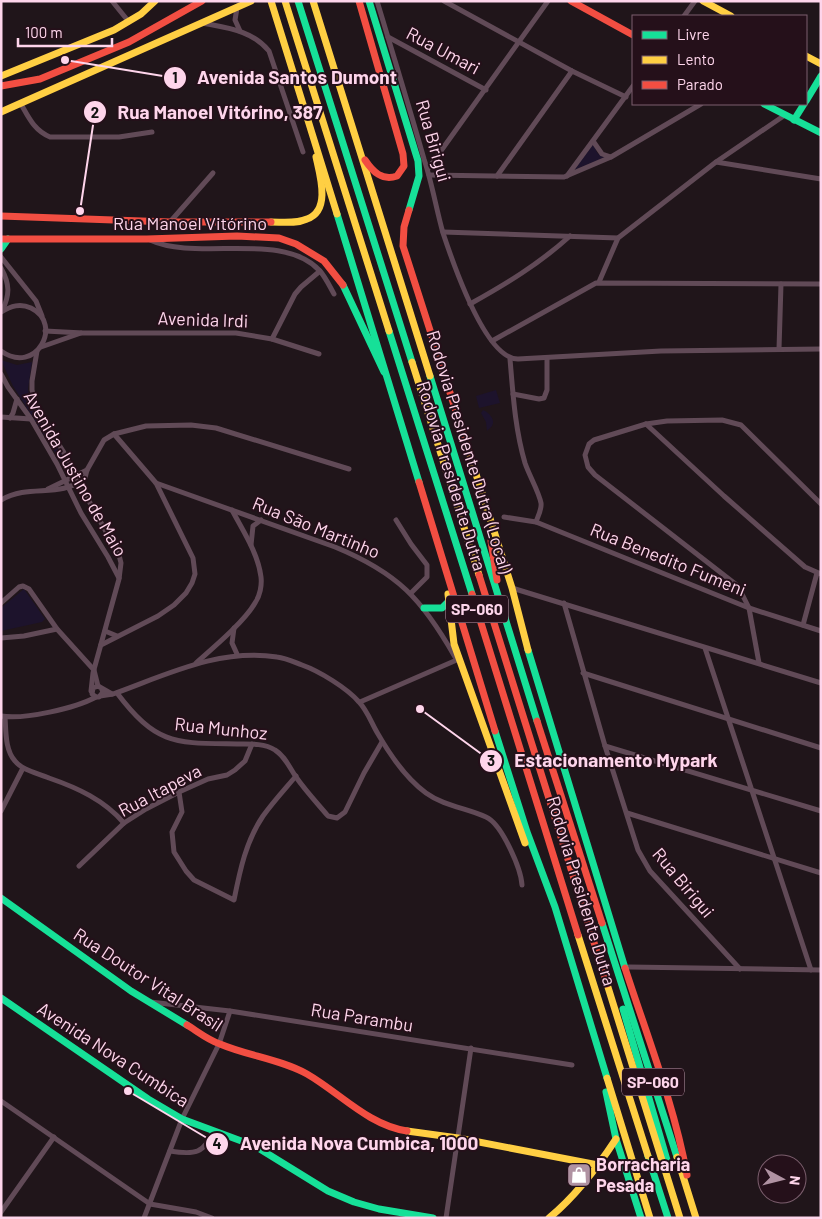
<svg xmlns="http://www.w3.org/2000/svg" width="822" height="1219" font-family="Barlow,sans-serif">
	<rect width="100%" height="100%" fill="#20151a"/>
	<!-- green -->
	<g fill="#1d132c">
		<path d="M 594,143 C 596,151 597,156 606,157 L 574,170 Z"/>
		<polygon points="1,360 17,365 32,362 28,389 31,405 68,464 73,477 69,478 64,467 13,386"/>
		<polygon points="496,390 500,403 479,408 476,396"/>
		<path d="M 483,410 C 488,412 496,419 492,426 C 491,428 488,429 487,431 L 486,422 L 481,413 Z"/>
		<polygon points="24,589 45,619 42,622 1,631 1,608"/>
	</g>
	<g fill="none" stroke-linecap="round" stroke-linejoin="round">
		<!-- street -->
		<g stroke="#614a57" stroke-width="5">
			<polyline points="112,1 129,22"/>
			<path d="M 377,1 C 393,54 409,106 424,159 C 432,183 436,208 443,233 C 452,260 485,359 518,359 L 661,351 L 821,349"/>
			<polyline points="444,1 572,71 626,97"/>
			<polyline points="237,8 235,20 240,31"/>
			<polyline points="684,16 695,1"/>
			<path d="M 202,23 C 227,28 252,30 269,51 L 303,152"/>
			<polyline points="388,37 486,90"/>
			<path d="M 21,104 C 29,118 34,130 50,137 L 119,137 L 152,132"/>
			<polyline points="593,141 602,154 611,157"/>
			<polyline points="716,162 821,179"/>
			<polyline points="428,169 548,1"/>
			<polyline points="429,175 564,177 611,157 701,104"/>
			<polyline points="497,176 572,71"/>
			<polyline points="567,176 633,86"/>
			<polyline points="170,222 213,173"/>
			<polyline points="443,232 618,238"/>
			<path d="M 150,240 C 197,262 283,230 320,271 C 326,278 330,287 334,294"/>
			<polyline points="1,257 36,301 42,316"/>
			<path d="M 1,268 C 10,284 10,295 2,311"/>
			<polyline points="599,282 618,238 716,162 785,115"/>
			<path d="M 470,304 C 506,284 539,264 570,236"/>
			<path d="M 1,312 C 11,306 20,303 31,308 C 64,324 36,376 1,351"/>
			<polyline points="45,331 83,333 236,333 272,339 319,354"/>
			<polyline points="272,339 295,294 301,287 320,271"/>
			<polyline points="492,341 596,283 821,284"/>
			<polyline points="41,347 81,333"/>
			<polyline points="779,349 781,284"/>
			<polyline points="37,351 32,381 32,390 37,410 63,451 84,492 119,555 121,563 119,579 93,673 91,691"/>
			<path d="M 510,359 C 513,394 515,429 525,463 C 529,475 539,492 541,503 C 542,509 538,516 536,522"/>
			<polyline points="1,374 8,387 31,419 57,464 81,513 108,557 119,578"/>
			<polyline points="513,394 539,399 544,398 547,390 547,358"/>
			<polyline points="1,417 31,419"/>
			<polyline points="10,418 13,413 17,399"/>
			<polyline points="646,424 724,496 805,567 821,574"/>
			<path d="M 156,483 L 335,547 C 398,573 422,599 455,657"/>
			<polyline points="48,489 87,470"/>
			<path d="M 1,500 C 31,483 59,499 85,478 L 87,470 L 104,440 L 114,434 L 146,426 L 191,425 L 216,428 L 349,469"/>
			<polyline points="504,517 536,522 749,608 821,631"/>
			<polyline points="396,520 411,544 427,565 427,577 411,593"/>
			<polyline points="251,545 253,526 261,520"/>
			<polyline points="512,588 821,683"/>
			<polyline points="1,603 19,587 23,586 29,589 57,629 94,670 98,686"/>
			<polyline points="564,603 605,746 638,850 650,871 740,969"/>
			<polyline points="803,625 817,573"/>
			<polyline points="234,628 232,643 237,654"/>
			<polyline points="105,631 117,636"/>
			<polyline points="1,638 24,636 57,629"/>
			<polyline points="101,645 158,616 174,605 186,593 192,583 195,574 193,558 156,483 114,434"/>
			<polyline points="705,648 811,970"/>
			<path d="M 196,663 C 213,648 244,622 255,603 C 260,596 262,585 261,577 C 258,553 243,531 232,510"/>
			<polyline points="759,663 749,608 738,586 595,475 588,467 585,455 589,444 594,440 646,424 667,421 722,420 741,425 821,504"/>
			<polyline points="583,673 821,748"/>
			<polyline points="102,690 103,692 99,697 96,697 92,694 93,688 98,686 112,694"/>
			<path d="M 117,693 C 157,746 176,743 237,744 C 249,744 264,743 275,750 C 285,756 289,767 296,777 C 305,790 317,803 328,816 L 337,818 L 345,812 L 364,773 L 382,742"/>
			<path d="M 100,696 L 113,694 C 166,675 219,648 277,657 C 286,658 294,662 302,665 C 319,671 347,688 359,702 C 367,710 372,724 378,734 C 390,755 407,779 426,793 C 444,806 466,808 486,817 C 502,824 521,869 522,885"/>
			<polyline points="360,702 459,659"/>
			<path d="M 1,716 C 24,720 76,708 96,697"/>
			<path d="M 5,717 C 6,731 5,750 15,761 C 23,771 38,773 49,778 C 78,788 104,800 124,823"/>
			<polyline points="605,746 821,811"/>
			<path d="M 179,792 L 182,812 L 172,832 L 174,852 L 186,871 L 194,880 L 234,900 C 240,870 246,841 263,816 C 273,802 285,789 296,776"/>
			<polyline points="1,811 23,768"/>
			<polyline points="627,813 821,873"/>
			<polyline points="79,866 124,823 146,809 179,792 208,779 227,775 235,770 245,761 252,744"/>
			<polyline points="629,967 821,970"/>
			<polyline points="150,1002 230,1011 572,1065"/>
			<polyline points="1,1101 150,1204 196,1212 212,1218"/>
			<path d="M 170,1151 C 194,1155 205,1154 213,1130"/>
			<polyline points="1,1212 54,1137"/>
			<polyline points="144,1218 182,1119 219,1044 230,1011"/>
			<polyline points="446,1218 471,1048"/>
		</g>
		<!-- fast -->
		<g stroke="#16e098" stroke-width="7">
			<polyline points="298,1 412,362"/>
			<polyline points="369,1 418,161 419,176 409,210"/>
			<polyline points="806,101 821,76"/>
			<polyline points="764,104 821,133"/>
			<polyline points="794,120 804,104"/>
			<polyline points="337,214 419,482"/>
			<polyline points="1,249 8,239"/>
			<polyline points="343,285 384,372"/>
			<polyline points="389,331 472,594"/>
			<polyline points="430,376 537,721"/>
			<polyline points="424,608 442,608 449,601"/>
			<polyline points="528,650 625,968"/>
			<polyline points="495,731 527,832 555,907 607,1078"/>
			<polyline points="1,898 131,991 187,1025"/>
			<polyline points="602,923 677,1157"/>
			<polyline points="1,998 148,1099 182,1119 255,1146 328,1191 354,1202 379,1209 433,1218"/>
			<polyline points="623,1009 669,1167"/>
			<polyline points="606,1092 616,1139 641,1218"/>
			<polyline points="648,1156 668,1218"/>
		</g>
		<!-- slow -->
		<g stroke="#ffcf43" stroke-width="7">
			<polyline points="271,1 337,214"/>
			<polyline points="285,1 389,331"/>
			<polyline points="313,1 430,376"/>
			<polyline points="703,1 731,16"/>
			<polyline points="806,56 821,64"/>
			<polyline points="1,76 114,30 141,14 155,1"/>
			<polyline points="1,112 251,1"/>
			<path d="M 271,222 C 283,222 296,224 307,219 C 331,211 320,175 316,157"/>
			<polyline points="412,362 479,575"/>
			<polyline points="469,452 512,588 528,650"/>
			<polyline points="448,594 454,644 525,843"/>
			<polyline points="578,935 648,1156"/>
			<polyline points="607,984 680,1218"/>
			<polyline points="607,1078 650,1218"/>
			<polyline points="407,1131 458,1138 598,1165"/>
			<polyline points="677,1157 696,1218"/>
			<path d="M 549,1218 C 576,1196 597,1168 616,1139"/>
		</g>
		<!-- jam -->
		<g stroke="#f24e42" stroke-width="7">
			<path d="M 359,1 L 403,154 L 404,166 L 397,176 C 382,181 373,172 365,160"/>
			<polyline points="571,1 633,35"/>
			<polyline points="1,86 40,79 129,42 202,1"/>
			<polyline points="409,210 404,227 403,246 469,452"/>
			<polyline points="1,216 170,222 271,222"/>
			<polyline points="1,239 147,239 237,236 279,238 296,244 324,261 343,285"/>
			<polyline points="419,482 495,731"/>
			<polyline points="491,541 497,580"/>
			<polyline points="479,575 607,984"/>
			<polyline points="472,594 578,935"/>
			<polyline points="537,721 602,923"/>
			<path d="M 625,968 C 647,1036 674,1104 687,1175"/>
			<path d="M 187,1025 C 197,1031 208,1040 220,1044 C 248,1056 280,1059 307,1074 C 340,1093 368,1125 407,1131"/>
		</g>
	</g>
	<!-- icons -->
	<defs>
		<symbol id="shop-square" viewBox="-11 -11 22 22"><rect x="-9" y="-9" width="18" height="18" rx="4" fill="#b092a2" stroke="#25101a"/><path d="M-5-2.5h2.3a2.7 3.5 0 0 1 5.4 0H5L5.5 6h-11ZM-1.5-2.5h3a1.5 2.3 0 0 0-3 0Z" fill="#fff"/></symbol>
	</defs>
	<g fill-rule="evenodd">
		<use href="#shop-square" x="565" y="1161" width="28" height="28"/>
	</g>
	<g text-anchor="middle" stroke-width="4" stroke-linejoin="round" paint-order="stroke">
		<!-- shield labels -->
		<g fill="#25101a" stroke="#bd9aac" stroke-width="1">
			<rect x="446" y="595.5" width="62" height="27" rx="4"/>
			<rect x="622" y="1068.5" width="62" height="27" rx="4"/>
		</g>
		<g font-size="16" font-weight="bold" fill="#fed5eb">
			<text x="477" y="615">SP-060</text>
			<text x="653" y="1088">SP-060</text>
		</g>
		<!-- street labels -->
		<g font-size="18" fill="#fed5eb" stroke="#25101a">
			<text transform="translate(443 51) rotate(28)" y="6">Rua Umari</text>
			<text transform="translate(433 141) rotate(74)" y="6">Rua Birigui</text>
			<text x="190" y="230">Rua Manoel Vitórino</text>
			<text transform="translate(203 320) rotate(2)" y="6">Avenida Irdi</text>
			<text transform="translate(469 452) rotate(73)" y="6">Rodovia Presidente Dutra (Local)</text>
			<text transform="translate(75 474) rotate(60)" y="6">Avenida Justino de Maio</text>
			<text transform="translate(451 476) rotate(73)" y="6">Rodovia Presidente Dutra</text>
			<text transform="translate(316 528) rotate(22)" y="6">Rua São Martinho</text>
			<text transform="translate(668 560) rotate(22)" y="6">Rua Benedito Fumeni</text>
			<text transform="translate(221 729) rotate(6)" y="6">Rua Munhoz</text>
			<text transform="translate(160 791) rotate(-28)" y="6">Rua Itapeva</text>
			<text transform="translate(683 883) rotate(50)" y="6">Rua Birigui</text>
			<text transform="translate(581 891) rotate(73)" y="6">Rodovia Presidente Dutra</text>
			<text transform="translate(148 980) rotate(33)" y="6">Rua Doutor Vital Brasil</text>
			<text transform="translate(362 1018) rotate(9)" y="6">Rua Parambu</text>
			<text transform="translate(113 1055) rotate(33)" y="6">Avenida Nova Cumbica</text>
		</g>
		<!-- poi labels -->
		<g font-size="18" font-weight="bold" fill="#fed5eb" stroke="#25101a" text-anchor="start">
			<text x="596" y="1171">Borracharia<tspan x="596" dy="21">Pesada</tspan></text>
		</g>
	</g>
	<!-- callouts -->
	<path fill="none" stroke="#fed5eb" stroke-width="2" d="M65 60L175 78M80 211L95 112M420 709L491 761M128 1091L217 1144"/>
	<g fill="#fed5eb" stroke="#25101a" stroke-width="2">
		<circle cx="65" cy="60" r="5"/>
		<circle cx="80" cy="211" r="5"/>
		<circle cx="420" cy="709" r="5"/>
		<circle cx="128" cy="1091" r="5"/>
		<circle cx="175" cy="78" r="12"/>
		<circle cx="95" cy="112" r="12"/>
		<circle cx="491" cy="761" r="12"/>
		<circle cx="217" cy="1144" r="12"/>
	</g>
	<g font-size="15" text-anchor="middle" font-weight="bold" fill="#111">
		<text x="175" y="83">1</text>
		<text x="95" y="118">2</text>
		<text x="491" y="766">3</text>
		<text x="217" y="1149">4</text>
	</g>
	<g font-size="19" text-anchor="middle" font-weight="bold" fill="#fed5eb" stroke="#25101a" stroke-width="4" stroke-linejoin="round" paint-order="stroke">
		<text x="297" y="84">Avenida Santos Dumont</text>
		<text x="220" y="119">Rua Manoel Vitórino, 387</text>
		<text x="616" y="767">Estacionamento Mypark</text>
		<text x="359" y="1150">Avenida Nova Cumbica, 1000</text>
	</g>
	<!-- border -->
	<rect width="822" height="1219" fill="none" stroke="#fed5eb" stroke-width="5"/>
	<!-- legend -->
	<rect x="632" y="15" width="175" height="90" fill="#25101a" stroke="#7c5f6e"/>
	<rect x="642" y="31" width="25" height="8" fill="#16e098" stroke="#7c5f6e"/>
	<text x="677" y="40" font-size="15" fill="#fed5eb">Livre</text>
	<rect x="642" y="56" width="25" height="8" fill="#ffcf43" stroke="#7c5f6e"/>
	<text x="677" y="65" font-size="15" fill="#fed5eb">Lento</text>
	<rect x="642" y="81" width="25" height="8" fill="#f24e42" stroke="#7c5f6e"/>
	<text x="677" y="90" font-size="15" fill="#fed5eb">Parado</text>
	<!-- north arrow -->
	<g transform="translate(782 1179) rotate(97)"><circle r="24" fill="#25101a" stroke="#7c5f6e"/>
	<path d="M0-4L9 19L0 12L-9 19Z" fill="#b092a2"/>
	<text y="-8" font-size="14" font-weight="bold" text-anchor="middle" fill="#fed5eb">N</text>
	</g>
	<!-- scale -->
	<path d="M18 38v8h94v-8" fill="none" stroke="#fed5eb" stroke-width="2.5"/>
	<text x="25" y="38" font-size="15" fill="#fed5eb" stroke="#25101a" stroke-width="4" paint-order="stroke">100 m</text>
</svg>
